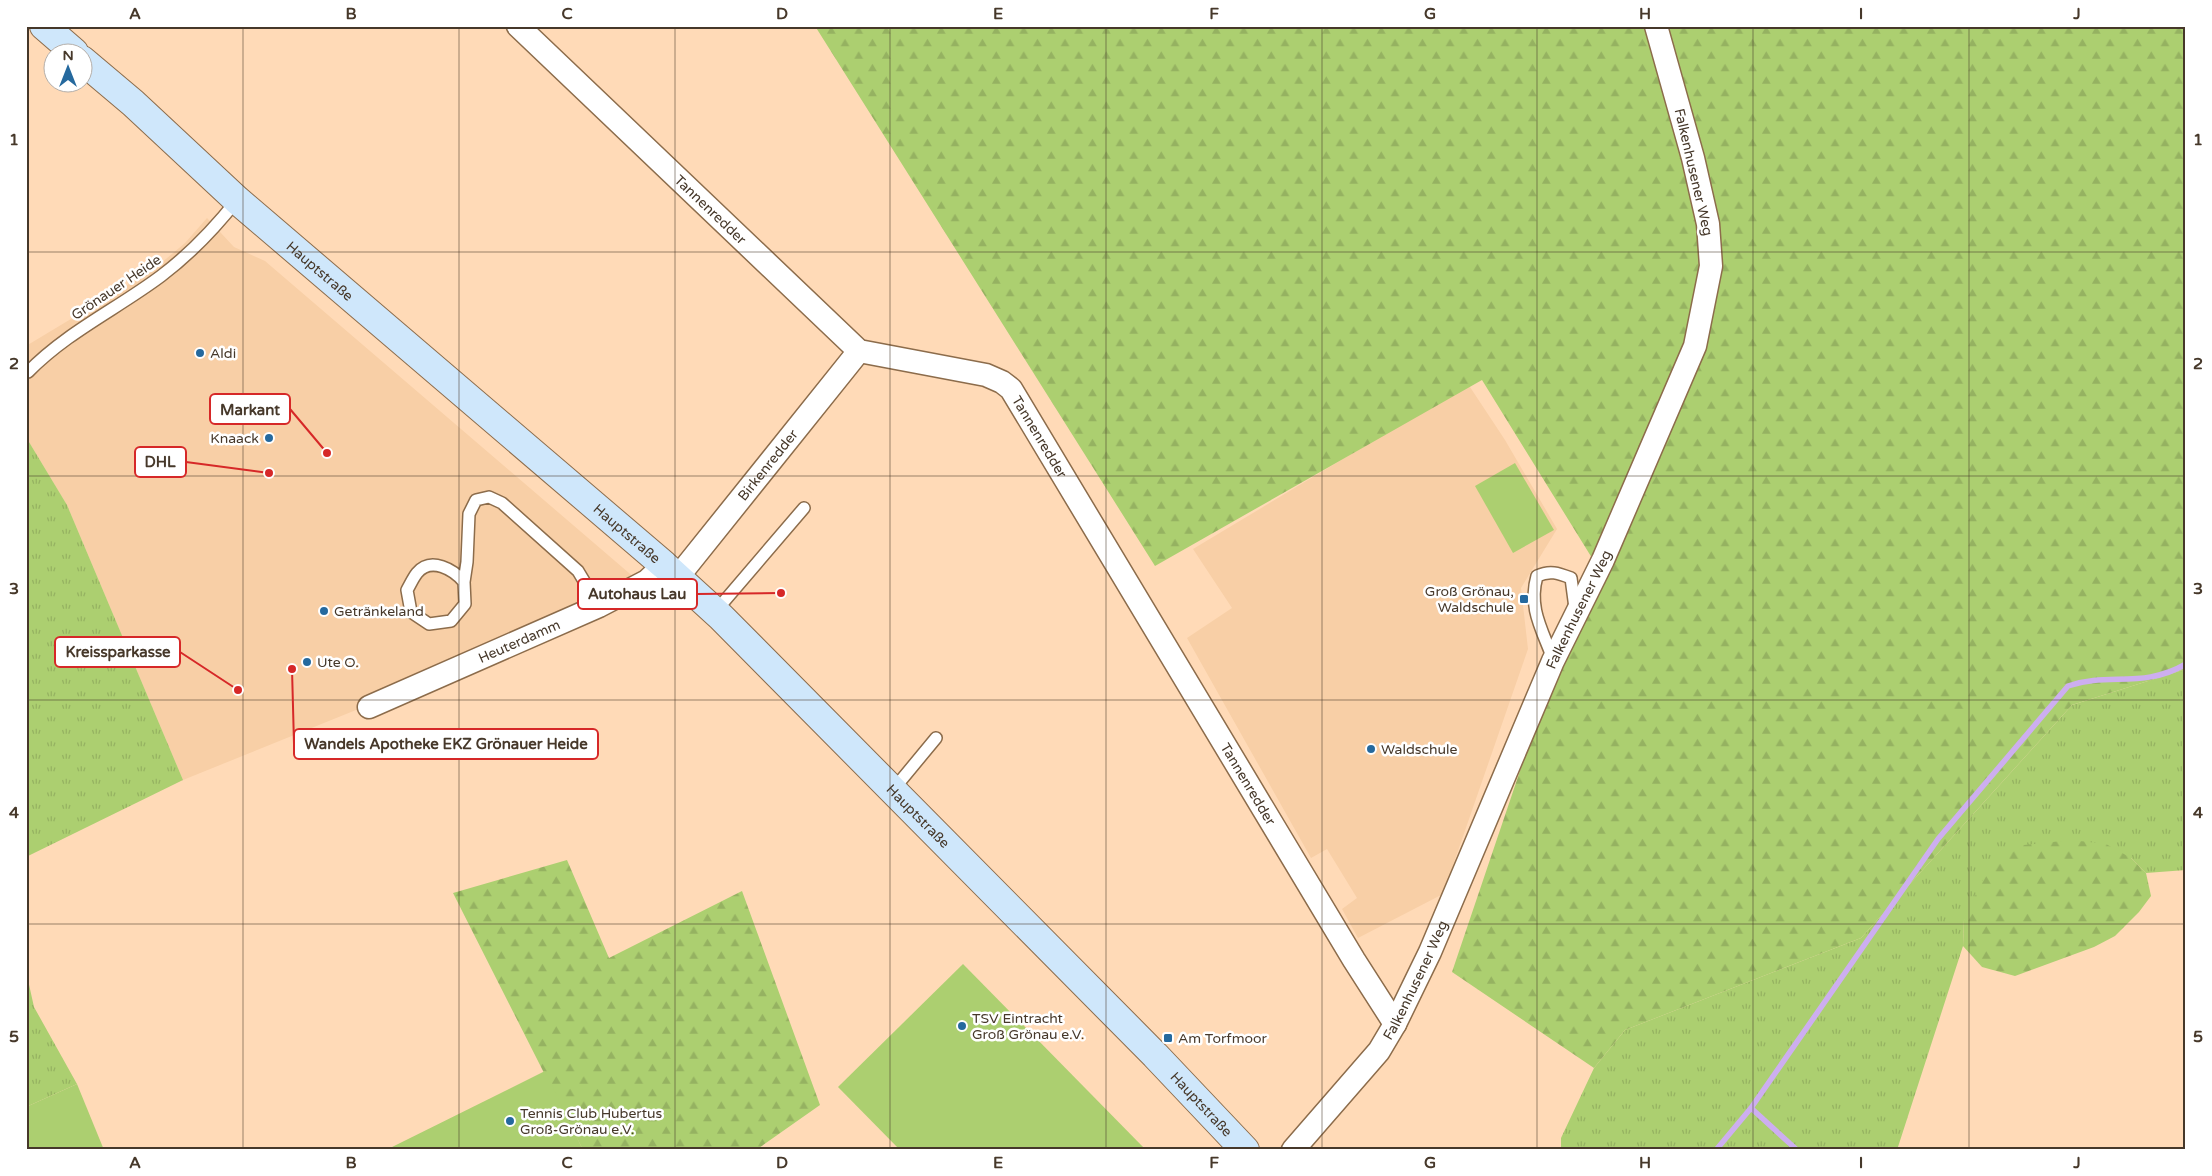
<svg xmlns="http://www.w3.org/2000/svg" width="2212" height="1176" font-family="'Varela Round',sans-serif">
	<defs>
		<pattern id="grass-tufts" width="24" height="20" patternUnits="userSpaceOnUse" patternTransform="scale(1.25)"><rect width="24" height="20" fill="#accf70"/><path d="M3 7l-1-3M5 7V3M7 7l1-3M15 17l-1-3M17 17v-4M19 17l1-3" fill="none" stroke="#95b261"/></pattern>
		<pattern id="forest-firs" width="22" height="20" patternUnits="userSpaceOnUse" patternTransform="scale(1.25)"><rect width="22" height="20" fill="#accf70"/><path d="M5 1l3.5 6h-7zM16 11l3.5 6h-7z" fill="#95b261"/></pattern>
	</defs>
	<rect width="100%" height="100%" fill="#ffdab7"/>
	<!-- built -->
	<g fill="#f8cfa6">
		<polygon points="207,218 234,247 265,261 650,591 183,780 67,505 26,437 26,346 154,269 185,243"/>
		<polygon points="1468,384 1505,440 1557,529 1521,588 1528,649 1443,894 1358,938 1342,909 1357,898 1327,849 1311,858 1187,638 1232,608 1193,549"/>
	</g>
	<!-- grass -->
	<g fill="url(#grass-tufts)">
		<polygon points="26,437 67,505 183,780 26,857"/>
		<polygon points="2186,669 2186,870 2146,873 2131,858 1964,920 1963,946 1897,1150 1561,1150 1561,1138 1594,1068 1625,1030 1861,938 2072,705"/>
		<polygon points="26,971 34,1007 77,1084 26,1107"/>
	</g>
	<!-- forest -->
	<g fill="url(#forest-firs)">
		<polygon points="815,26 2186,26 2186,669 2072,705 1861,938 1625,1030 1594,1068 1452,972 1592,558 1482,380 1155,566"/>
		<polygon points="2071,840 2106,844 2131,858 2146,873 2151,896 2139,912 2115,936 2094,947 2015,976 1982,967 1963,946 1964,920 1989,866 2024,845"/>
		<polygon points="567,860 609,958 742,891 820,1105 756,1150 583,1150 453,893"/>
	</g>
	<!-- green -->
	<g fill="#accf70">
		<polygon points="1515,463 1554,530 1513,553 1475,486"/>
		<polygon points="963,964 1145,1149 1144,1150 900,1150 838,1087"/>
		<polygon points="545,1071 583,1150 386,1150"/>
		<polygon points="77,1084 104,1150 26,1150 26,1107"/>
	</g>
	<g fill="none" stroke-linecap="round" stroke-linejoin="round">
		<!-- stream -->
		<g stroke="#cdaef0" stroke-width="5.5">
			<polyline points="1751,1108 1797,1150"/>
			<path d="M 1716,1150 L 1751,1108 L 1938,839 L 2068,686 C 2109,672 2143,689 2186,664"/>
		</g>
		<defs>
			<g id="lane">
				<path d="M 28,372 C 67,332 117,309 161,276 C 190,254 215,228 237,200"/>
				<path d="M 464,582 C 454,570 431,556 417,573 C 413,578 410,585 407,590 L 411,612 L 429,624 L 451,621 L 465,604 L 464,582 L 467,562 L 469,514 L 476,500 L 489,497 L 502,503 L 578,571 L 599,606"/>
				<polyline points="715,612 804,508"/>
				<path d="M 1553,659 C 1542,629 1528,608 1537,576 C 1550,570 1558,573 1571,578 L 1575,608"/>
				<polyline points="893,790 936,738"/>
			</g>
			<g id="street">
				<path id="s1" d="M 518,26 L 859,351 L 986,375 L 1002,382 L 1011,389 L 1354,960 L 1395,1024"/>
				<path id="s2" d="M 677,578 L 859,351"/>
				<path id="s3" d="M 369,707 L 599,606 L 647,581 L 664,565"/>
				<path id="s4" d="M 1293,1150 L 1379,1051 L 1395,1024 L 1430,952 L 1553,661 L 1603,560 L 1695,346 L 1711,266 L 1708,224 L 1693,158 L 1656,26"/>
			</g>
			<g id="secondary">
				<polyline points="44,26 74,52"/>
				<path id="s5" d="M 82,60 L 133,103 L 237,200 L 664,565 L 721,617 L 1155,1055 L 1245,1150"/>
			</g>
		</defs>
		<!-- lane casing -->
		<use href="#lane" stroke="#8c6c4b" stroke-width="14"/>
		<!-- street casing -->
		<use href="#street" stroke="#8c6c4b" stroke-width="25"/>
		<!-- secondary casing -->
		<use href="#secondary" stroke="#8c6c4b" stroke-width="30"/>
		<!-- lane -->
		<use href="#lane" stroke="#fff" stroke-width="11"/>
		<!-- street -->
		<use href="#street" stroke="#fff" stroke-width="22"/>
		<!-- secondary -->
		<use href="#secondary" stroke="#cfe7fb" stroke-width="28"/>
	</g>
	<!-- grid -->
	<path fill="none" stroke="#46382a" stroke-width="1" stroke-opacity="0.55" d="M 243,26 L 243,1150M 459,26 L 459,1150M 675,26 L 675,1150M 890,26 L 890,1150M 1106,26 L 1106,1150M 1322,26 L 1322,1150M 1537,26 L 1537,1150M 1753,26 L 1753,1150M 1969,26 L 1969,1150M 26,252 L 2186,252M 26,476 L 2186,476M 26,700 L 2186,700M 26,924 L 2186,924"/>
	<!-- markers -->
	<g fill="#25699e" stroke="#fff" stroke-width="2">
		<circle cx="200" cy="353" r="5"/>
		<circle cx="269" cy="438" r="5"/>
		<rect x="1519" y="594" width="10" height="10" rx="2.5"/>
		<circle cx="324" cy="611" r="5"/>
		<circle cx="307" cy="662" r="5"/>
		<circle cx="1371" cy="749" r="5"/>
		<circle cx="962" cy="1026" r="5"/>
		<rect x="1163" y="1033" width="10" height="10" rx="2.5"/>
		<circle cx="510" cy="1121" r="5"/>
	</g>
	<g text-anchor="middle" stroke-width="5" stroke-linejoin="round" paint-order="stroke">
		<!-- street labels -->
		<g font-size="14" fill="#46382a" stroke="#fff">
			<text transform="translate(1694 172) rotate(77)" y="5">Falkenhusener Weg</text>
			<text dy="5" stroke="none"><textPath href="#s1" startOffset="266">Tannenredder</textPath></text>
			<text dy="5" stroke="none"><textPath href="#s5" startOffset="318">Hauptstraße</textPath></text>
			<text transform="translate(116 287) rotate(-34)" y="5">Grönauer Heide</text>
			<text dy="5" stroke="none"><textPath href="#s1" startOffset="685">Tannenredder</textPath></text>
			<text dy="5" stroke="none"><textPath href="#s2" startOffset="145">Birkenredder</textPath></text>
			<text dy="5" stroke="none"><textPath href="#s5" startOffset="722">Hauptstraße</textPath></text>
			<text dy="5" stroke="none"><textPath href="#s4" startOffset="616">Falkenhusener Weg</textPath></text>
			<text dy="5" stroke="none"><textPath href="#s3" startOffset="164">Heuterdamm</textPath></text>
			<text dy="5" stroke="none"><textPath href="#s1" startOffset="1090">Tannenredder</textPath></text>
			<text dy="5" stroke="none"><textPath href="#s5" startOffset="1128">Hauptstraße</textPath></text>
			<text dy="5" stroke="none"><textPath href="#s4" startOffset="211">Falkenhusener Weg</textPath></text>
			<text dy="5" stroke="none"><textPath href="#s5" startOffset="1532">Hauptstraße</textPath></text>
		</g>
		<!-- poi labels -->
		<g font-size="14" fill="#46382a" stroke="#fff" text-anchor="start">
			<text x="210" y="358">Aldi</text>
			<text x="259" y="443" text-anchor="end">Knaack</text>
			<text x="1514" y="596" text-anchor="end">Groß Grönau,<tspan x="1514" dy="16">Waldschule</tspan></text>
			<text x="334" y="616">Getränkeland</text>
			<text x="317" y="667">Ute O.</text>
			<text x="1381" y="754">Waldschule</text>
			<text x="972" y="1023">TSV Eintracht<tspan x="972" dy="16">Groß Grönau e.V.</tspan></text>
			<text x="1178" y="1043">Am Torfmoor</text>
			<text x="520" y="1118">Tennis Club Hubertus<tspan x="520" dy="16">Groß-Grönau e.V.</tspan></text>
		</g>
	</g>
	<!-- callouts -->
	<path fill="none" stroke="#d62828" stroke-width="2" d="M327 453L290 409M269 473L186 462M781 593L697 594M238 690L180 652M292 669L294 744"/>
	<g fill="#d62828" stroke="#fff" stroke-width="2">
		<circle cx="327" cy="453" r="5"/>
		<circle cx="269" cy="473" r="5"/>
		<circle cx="781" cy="593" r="5"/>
		<circle cx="238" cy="690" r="5"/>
		<circle cx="292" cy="669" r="5"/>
	</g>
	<g fill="#fff" stroke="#d62828" stroke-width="2">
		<rect x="210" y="394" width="80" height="30" rx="5"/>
		<rect x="135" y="447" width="51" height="30" rx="5"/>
		<rect x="578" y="579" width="119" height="30" rx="5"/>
		<rect x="55" y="637" width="125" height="30" rx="5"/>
		<rect x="294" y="729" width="304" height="30" rx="5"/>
	</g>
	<g font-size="15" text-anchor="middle" font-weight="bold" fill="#46382a">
		<text x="250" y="415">Markant</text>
		<text x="160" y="467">DHL</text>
		<text x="637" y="599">Autohaus Lau</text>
		<text x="118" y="657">Kreissparkasse</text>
		<text x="446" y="749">Wandels Apotheke EKZ Grönauer Heide</text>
	</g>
	<!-- border -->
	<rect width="2212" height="1176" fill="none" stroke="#ffffff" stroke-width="55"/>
	<!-- north arrow -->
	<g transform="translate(68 68)"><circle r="24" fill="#ffffff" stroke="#b5afaa"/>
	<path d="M0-4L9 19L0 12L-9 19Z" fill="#25699e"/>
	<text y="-8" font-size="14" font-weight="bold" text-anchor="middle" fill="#46382a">N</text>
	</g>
	<rect x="28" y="28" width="2156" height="1120" fill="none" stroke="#46382a" stroke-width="2"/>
	<g font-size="16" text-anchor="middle" font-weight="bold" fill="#46382a">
		<text x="135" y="19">A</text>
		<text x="351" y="19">B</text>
		<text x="567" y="19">C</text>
		<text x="782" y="19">D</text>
		<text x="998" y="19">E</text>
		<text x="1214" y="19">F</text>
		<text x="1430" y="19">G</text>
		<text x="1645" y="19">H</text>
		<text x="1861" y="19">I</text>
		<text x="2077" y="19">J</text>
		<text x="14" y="145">1</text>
		<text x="2198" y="145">1</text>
		<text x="14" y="369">2</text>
		<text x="2198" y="369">2</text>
		<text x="14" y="594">3</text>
		<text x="2198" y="594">3</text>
		<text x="14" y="818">4</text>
		<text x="2198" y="818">4</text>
		<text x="14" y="1042">5</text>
		<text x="2198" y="1042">5</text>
		<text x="135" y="1168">A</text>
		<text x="351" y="1168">B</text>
		<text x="567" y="1168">C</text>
		<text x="782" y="1168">D</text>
		<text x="998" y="1168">E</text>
		<text x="1214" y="1168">F</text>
		<text x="1430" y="1168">G</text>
		<text x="1645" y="1168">H</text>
		<text x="1861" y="1168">I</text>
		<text x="2077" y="1168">J</text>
	</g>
</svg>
